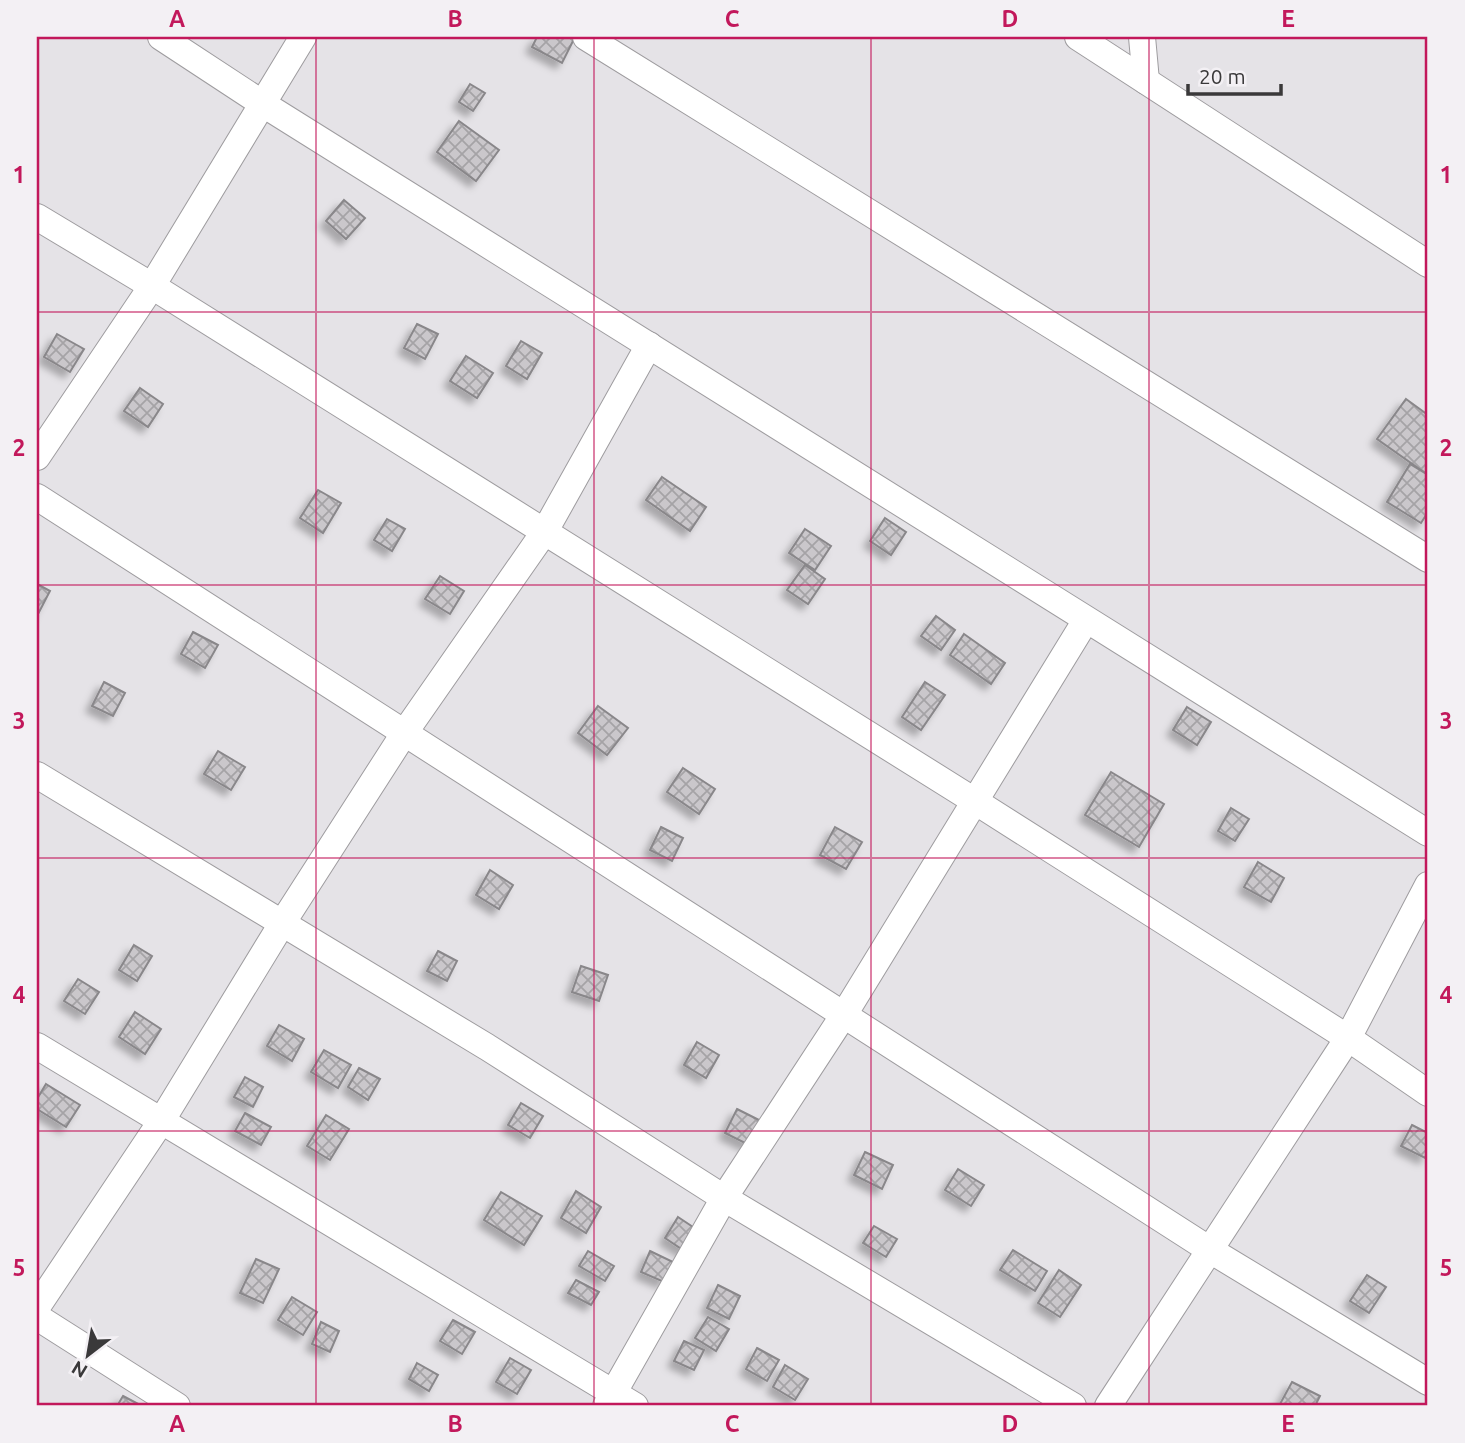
<svg xmlns="http://www.w3.org/2000/svg" width="1465" height="1443" font-family="Ubuntu,sans-serif">
	<defs>
		<pattern id="building-cross-hatch" width="8" height="8" patternUnits="userSpaceOnUse" patternTransform="scale(1.75)"><rect width="8" height="8" fill="#cac7cb"/><path d="M0 0l8 8M0 8l8-8" fill="none" stroke="#a5a3a6"/></pattern>
		<filter id="shadow"><feDropShadow dx="-6" dy="6" stdDeviation="3.5" flood-color="#0004"/></filter>
	</defs>
	<rect width="100%" height="100%" fill="#e5e3e7"/>
	<!-- building -->
	<g fill="url(#building-cross-hatch)" stroke="#89878a" stroke-width="2" filter="url(#shadow)">
		<polygon points="537,37 575,37 562,63 532,47"/>
		<polygon points="470,84 485,93 473,111 459,102"/>
		<polygon points="459,121 499,150 476,181 437,152"/>
		<polygon points="344,200 365,218 346,239 326,221"/>
		<polygon points="417,324 438,334 425,359 404,348"/>
		<polygon points="57,334 84,349 70,372 44,357"/>
		<polygon points="521,341 542,353 527,379 506,366"/>
		<polygon points="466,356 493,373 477,398 450,381"/>
		<polygon points="140,388 163,404 148,427 124,411"/>
		<polygon points="1406,399 1428,415 1428,475 1377,439"/>
		<polygon points="1410,464 1428,475 1428,512 1421,523 1387,502"/>
		<polygon points="662,477 706,507 690,531 646,500"/>
		<polygon points="318,490 341,503 323,533 300,518"/>
		<polygon points="885,518 906,532 891,555 870,541"/>
		<polygon points="387,519 405,529 392,551 374,540"/>
		<polygon points="805,529 831,546 815,570 789,553"/>
		<polygon points="805,565 825,579 808,604 787,590"/>
		<polygon points="440,576 464,591 450,614 425,599"/>
		<polygon points="37,584 50,591 37,616"/>
		<polygon points="936,616 955,630 941,650 921,636"/>
		<polygon points="193,632 218,645 205,668 181,654"/>
		<polygon points="964,634 1005,663 991,684 950,655"/>
		<polygon points="104,682 125,693 113,716 92,706"/>
		<polygon points="925,682 945,695 921,730 902,717"/>
		<polygon points="598,706 628,728 607,755 578,733"/>
		<polygon points="1187,707 1211,722 1197,745 1173,730"/>
		<polygon points="218,751 245,767 231,790 204,774"/>
		<polygon points="683,768 715,789 699,814 667,792"/>
		<polygon points="1111,772 1164,804 1139,847 1085,815"/>
		<polygon points="1231,808 1249,819 1235,841 1218,831"/>
		<polygon points="661,827 683,838 672,861 650,850"/>
		<polygon points="835,827 862,842 846,869 820,855"/>
		<polygon points="1258,862 1284,878 1271,902 1244,887"/>
		<polygon points="490,870 513,885 499,909 476,895"/>
		<polygon points="134,945 152,956 137,981 119,970"/>
		<polygon points="438,951 457,961 447,981 427,971"/>
		<polygon points="581,966 608,975 599,1001 572,992"/>
		<polygon points="78,979 99,992 85,1014 64,1001"/>
		<polygon points="135,1012 161,1029 145,1054 119,1037"/>
		<polygon points="279,1025 304,1039 292,1061 267,1046"/>
		<polygon points="697,1042 719,1055 706,1078 684,1065"/>
		<polygon points="324,1050 351,1065 338,1088 311,1072"/>
		<polygon points="359,1068 380,1079 368,1100 348,1087"/>
		<polygon points="245,1077 263,1087 253,1107 234,1097"/>
		<polygon points="46,1084 80,1105 66,1127 37,1109 37,1099"/>
		<polygon points="521,1103 543,1116 530,1138 508,1125"/>
		<polygon points="737,1109 761,1121 749,1145 725,1133"/>
		<polygon points="245,1113 271,1127 261,1145 235,1131"/>
		<polygon points="326,1115 349,1129 330,1160 307,1146"/>
		<polygon points="1412,1125 1428,1133 1428,1151 1425,1158 1401,1146"/>
		<polygon points="865,1152 893,1165 882,1189 854,1175"/>
		<polygon points="958,1169 984,1185 971,1206 945,1190"/>
		<polygon points="576,1191 601,1207 586,1233 561,1218"/>
		<polygon points="501,1192 542,1216 524,1245 484,1220"/>
		<polygon points="678,1217 699,1231 686,1252 665,1238"/>
		<polygon points="874,1226 897,1239 886,1257 863,1243"/>
		<polygon points="1013,1250 1047,1271 1035,1291 1000,1270"/>
		<polygon points="588,1251 614,1266 605,1281 579,1266"/>
		<polygon points="650,1251 673,1262 664,1282 641,1272"/>
		<polygon points="256,1259 279,1269 263,1303 240,1293"/>
		<polygon points="1059,1270 1081,1285 1060,1317 1038,1303"/>
		<polygon points="1367,1275 1386,1287 1369,1313 1350,1301"/>
		<polygon points="576,1280 599,1292 591,1305 568,1293"/>
		<polygon points="718,1285 740,1296 729,1319 707,1308"/>
		<polygon points="292,1297 317,1312 303,1335 278,1320"/>
		<polygon points="708,1317 729,1329 716,1351 695,1338"/>
		<polygon points="453,1320 475,1332 462,1354 440,1341"/>
		<polygon points="321,1322 339,1331 330,1352 312,1344"/>
		<polygon points="684,1341 704,1350 694,1370 674,1361"/>
		<polygon points="757,1348 779,1360 767,1381 746,1369"/>
		<polygon points="510,1358 531,1370 517,1394 496,1382"/>
		<polygon points="417,1363 438,1375 429,1391 409,1379"/>
		<polygon points="785,1365 808,1379 795,1400 773,1387"/>
		<polygon points="1292,1382 1320,1396 1315,1406 1280,1404"/>
		<polygon points="123,1396 142,1406 117,1406"/>
	</g>
	<g fill="none" stroke-linecap="round" stroke-linejoin="round">
		<defs>
			<g id="street">
				<polyline points="161,37 263,104 1428,833"/>
				<polyline points="586,37 1428,559"/>
				<polyline points="1078,37 1428,264"/>
				<polyline points="1142,37 1146,81"/>
				<polyline points="37,217 152,286 973,800 1348,1038 1428,1093"/>
				<polyline points="37,457 152,286 303,37"/>
				<polyline points="37,497 1210,1250 1428,1382"/>
				<polyline points="37,775 487,1047 724,1198 1073,1406"/>
				<polyline points="37,1046 635,1406"/>
				<polyline points="37,1307 162,1120 283,922 405,732 545,531 649,345"/>
				<polyline points="37,1317 177,1406"/>
				<polyline points="606,1406 724,1198 845,1013 1086,620"/>
				<polyline points="1108,1406 1348,1038 1428,885"/>
			</g>
		</defs>
		<!-- street casing -->
		<use href="#street" stroke="#9e9c9f" stroke-width="28"/>
		<!-- street -->
		<use href="#street" stroke="#fff" stroke-width="26"/>
	</g>
	<!-- grid -->
	<path fill="none" stroke="#c2185b" stroke-width="2" stroke-opacity="0.55" d="M 316,37 L 316,1406M 594,37 L 594,1406M 871,37 L 871,1406M 1149,37 L 1149,1406M 37,312 L 1428,312M 37,585 L 1428,585M 37,858 L 1428,858M 37,1131 L 1428,1131"/>
	<!-- border -->
	<rect width="1465" height="1443" fill="none" stroke="#f3f0f4" stroke-width="77"/>
	<!-- north arrow -->
	<g transform="translate(88 1355) rotate(211)" stroke="#f3f0f4" stroke-width="5" paint-order="stroke">
	<path d="M0-5L12 26L0 18L-12 26Z" fill="#3a393a"/>
	<text y="-10" font-size="19" font-weight="bold" text-anchor="middle" fill="#3a393a">N</text>
	</g>
	<!-- scale -->
	<path d="M1188 84v10h93v-10" fill="none" stroke="#3a393a" stroke-width="3.5"/>
	<text x="1199" y="84" font-size="21" fill="#3a393a" stroke="#f3f0f4" stroke-width="5" paint-order="stroke">20 m</text>
	<rect x="38" y="38" width="1388" height="1366" fill="none" stroke="#c2185b" stroke-width="2.5"/>
	<g font-size="23" text-anchor="middle" font-weight="bold" fill="#c2185b">
		<text x="177" y="27">A</text>
		<text x="455" y="27">B</text>
		<text x="732" y="27">C</text>
		<text x="1010" y="27">D</text>
		<text x="1288" y="27">E</text>
		<text x="19" y="183">1</text>
		<text x="1446" y="183">1</text>
		<text x="19" y="456">2</text>
		<text x="1446" y="456">2</text>
		<text x="19" y="729">3</text>
		<text x="1446" y="729">3</text>
		<text x="19" y="1003">4</text>
		<text x="1446" y="1003">4</text>
		<text x="19" y="1276">5</text>
		<text x="1446" y="1276">5</text>
		<text x="177" y="1432">A</text>
		<text x="455" y="1432">B</text>
		<text x="732" y="1432">C</text>
		<text x="1010" y="1432">D</text>
		<text x="1288" y="1432">E</text>
	</g>
</svg>
